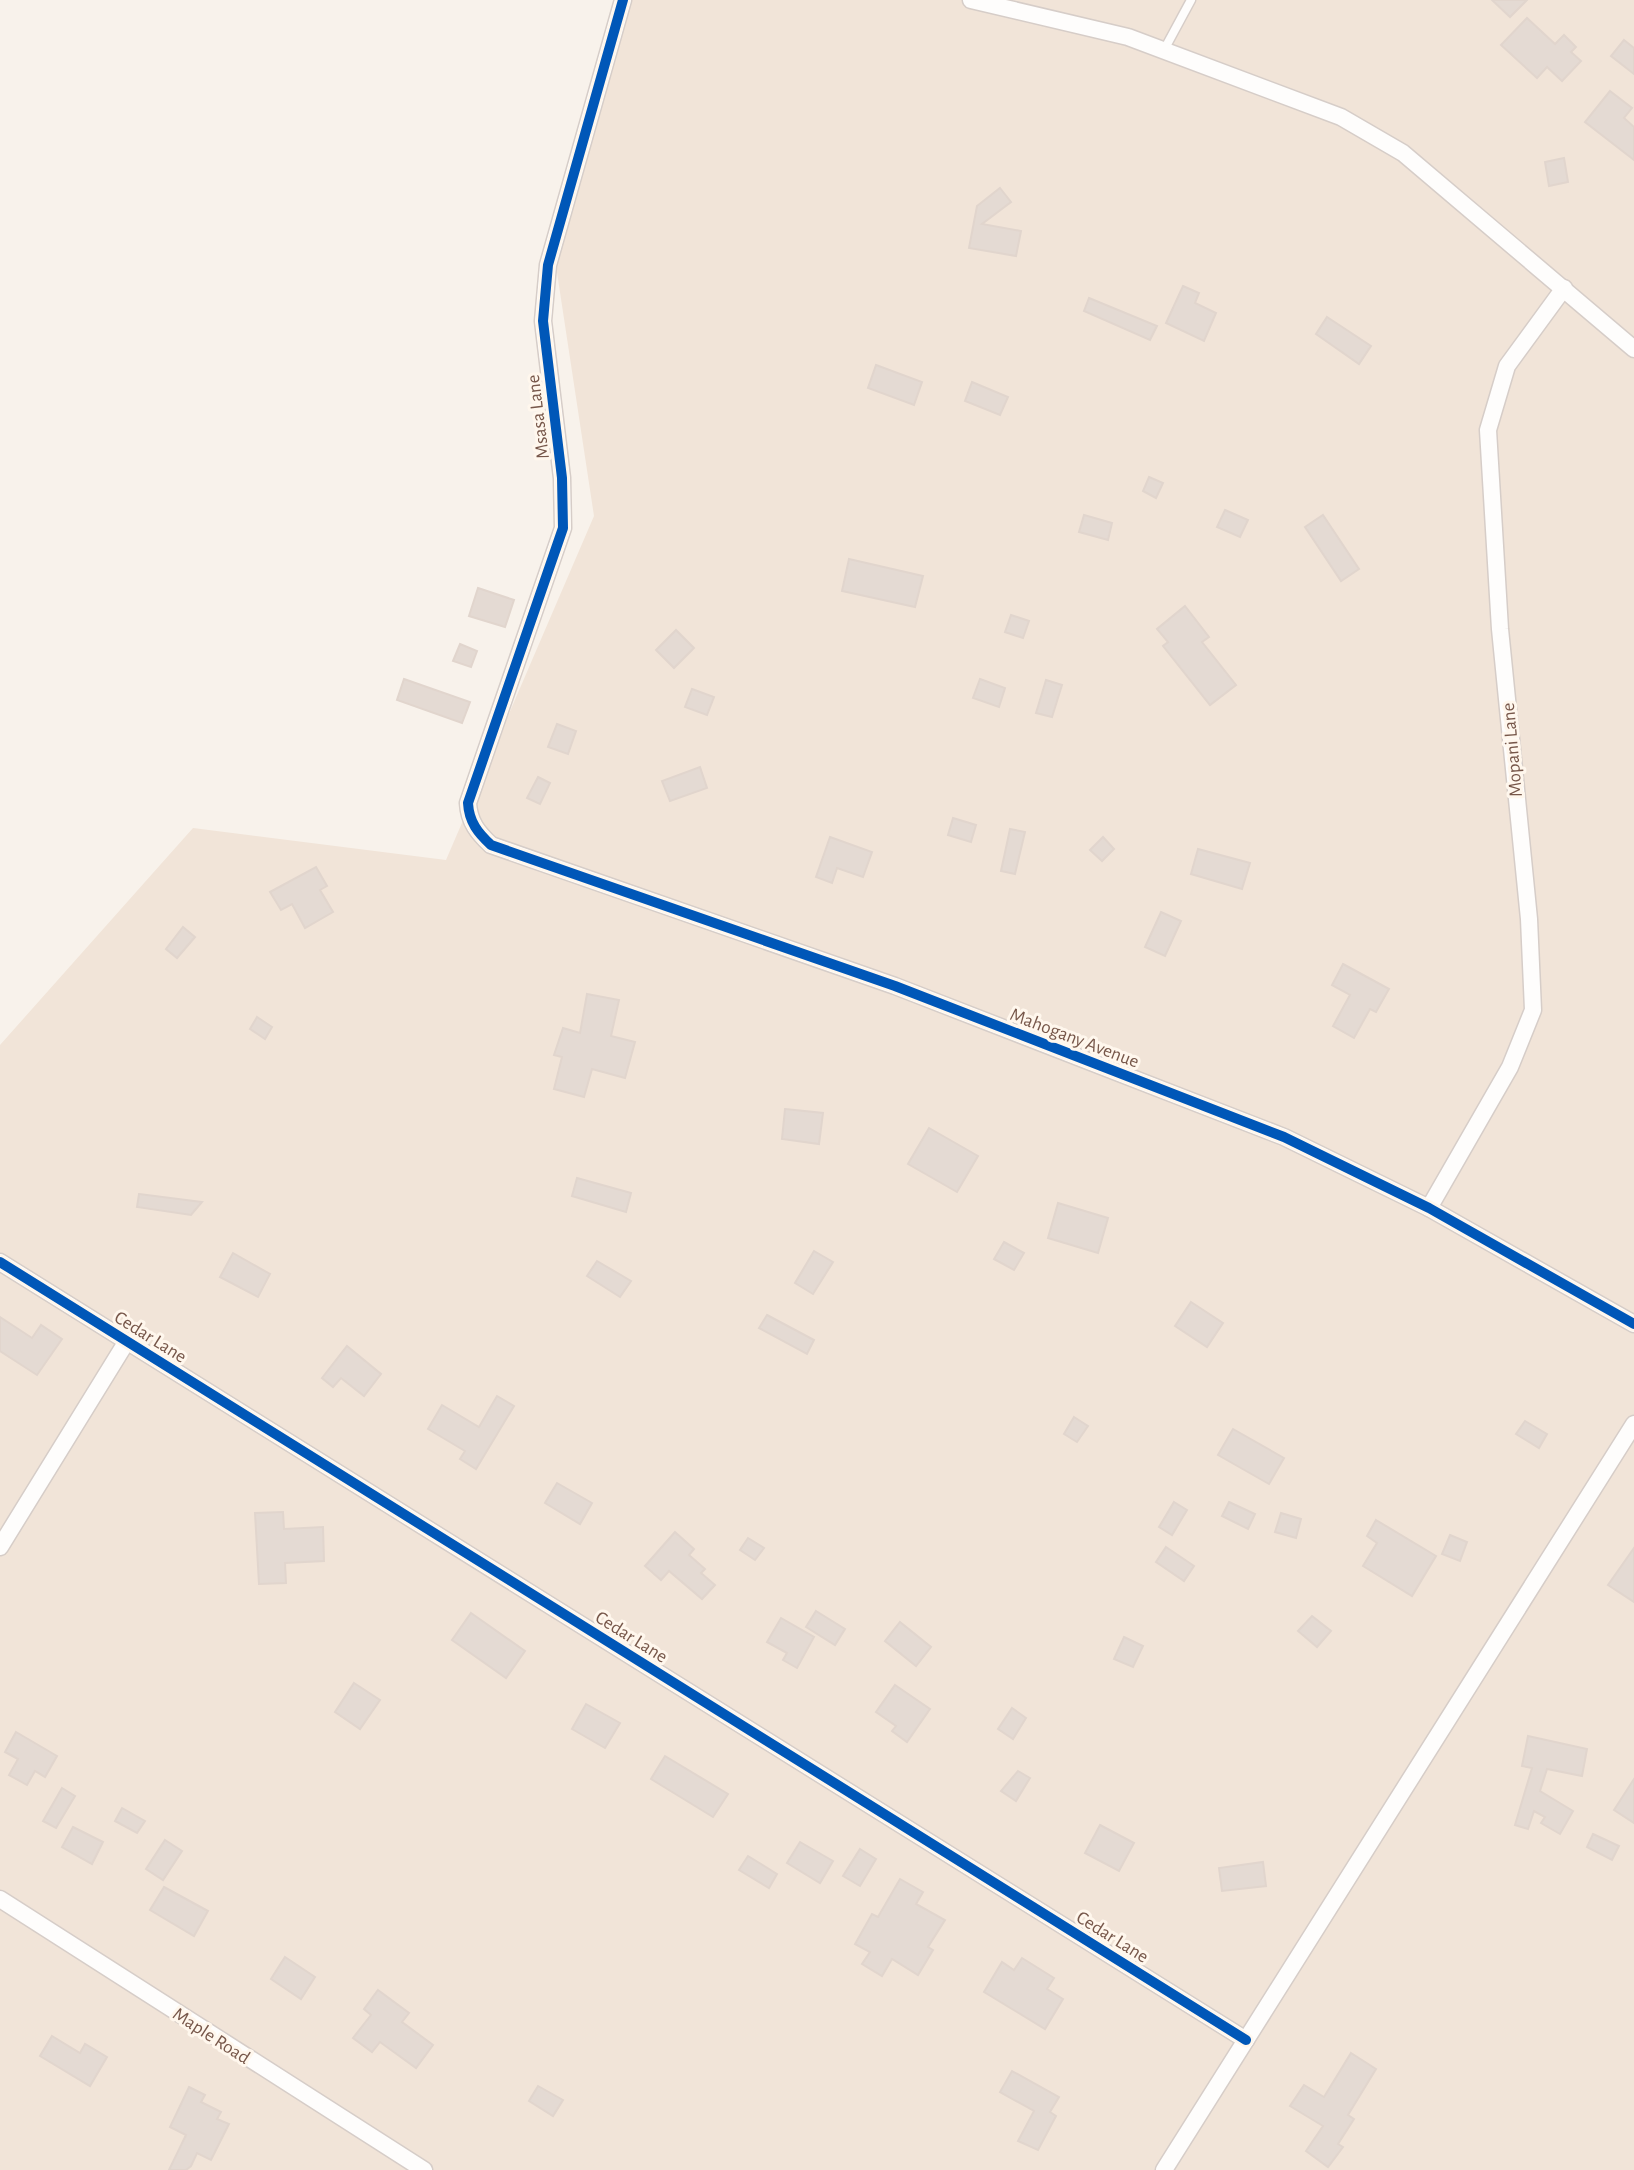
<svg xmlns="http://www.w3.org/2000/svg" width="1634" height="2170" font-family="'Alegreya Sans',sans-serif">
	<rect width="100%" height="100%" fill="#f8f2eb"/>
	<!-- residential -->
	<polygon fill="#f1e4d8" points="631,0 1634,0 1634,2170 0,2170 0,1045 193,828 446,860 594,516 556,266"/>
	<!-- building -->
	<g fill="#e4dad3" stroke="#e1d5cd" stroke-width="2">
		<polygon points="1492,0 1527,0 1510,17"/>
		<polygon points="1527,18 1555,44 1564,35 1576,47 1571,52 1581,61 1562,81 1547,67 1537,78 1501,45"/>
		<polygon points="1624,40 1634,48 1634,74 1611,56"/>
		<polygon points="1610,91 1632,108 1624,118 1634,127 1634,160 1585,122"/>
		<polygon points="1564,158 1568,182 1549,186 1545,162"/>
		<polygon points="1000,188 1011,202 982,224 1021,231 1016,256 969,248 977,206"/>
		<polygon points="1183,286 1199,293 1195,303 1216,313 1204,341 1166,323"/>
		<polygon points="1089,298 1157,326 1150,340 1084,311"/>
		<polygon points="1327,317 1371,346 1359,364 1316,334"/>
		<polygon points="876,365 922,382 914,405 868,388"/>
		<polygon points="972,382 1008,397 1000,415 965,401"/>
		<polygon points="1149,477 1163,483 1156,498 1143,491"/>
		<polygon points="1225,510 1248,520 1240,537 1217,527"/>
		<polygon points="1084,515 1112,523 1108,540 1079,532"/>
		<polygon points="1323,515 1359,569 1341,581 1305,527"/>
		<polygon points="849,559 923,576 915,607 842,591"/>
		<polygon points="478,588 514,600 505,627 469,616"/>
		<polygon points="1185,606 1209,637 1202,642 1236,685 1210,705 1163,646 1168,642 1157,629"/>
		<polygon points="1011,615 1029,621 1023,638 1005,632"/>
		<polygon points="676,630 694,648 674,668 656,650"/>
		<polygon points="460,644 477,651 471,667 453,661"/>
		<polygon points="404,679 470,702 462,723 397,700"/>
		<polygon points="980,679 1005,688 999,707 973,698"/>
		<polygon points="1046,680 1062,685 1052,717 1036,713"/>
		<polygon points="692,689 714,697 707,715 685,707"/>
		<polygon points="557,724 576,731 568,754 548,747"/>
		<polygon points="700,767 707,788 670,801 662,781"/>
		<polygon points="538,777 550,783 540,804 527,798"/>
		<polygon points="953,818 976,825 971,842 948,835"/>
		<polygon points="1010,829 1025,832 1015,874 1001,871"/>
		<polygon points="830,837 872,852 863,877 837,868 832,883 816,877"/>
		<polygon points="1103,837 1114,849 1102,861 1090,850"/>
		<polygon points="1198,849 1250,863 1242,889 1191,874"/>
		<polygon points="316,867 327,886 320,890 333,912 305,928 292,904 281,910 270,892"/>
		<polygon points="1161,912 1181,921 1165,956 1145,947"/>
		<polygon points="183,927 195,937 177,958 166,949"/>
		<polygon points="1343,964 1389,989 1376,1012 1370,1009 1354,1038 1333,1026 1350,995 1332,985"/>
		<polygon points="587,994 619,1000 611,1036 635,1042 625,1078 592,1069 584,1097 554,1089 562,1057 554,1055 563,1028 580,1033"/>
		<polygon points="257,1017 272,1027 265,1039 250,1029"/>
		<polygon points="785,1109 823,1113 819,1144 782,1139"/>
		<polygon points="929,1128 978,1156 957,1192 908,1164"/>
		<polygon points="577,1178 631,1193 626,1212 572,1196"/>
		<polygon points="139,1194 202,1202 191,1215 137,1207"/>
		<polygon points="1058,1203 1108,1218 1098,1253 1048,1238"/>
		<polygon points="1004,1242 1024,1253 1014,1270 994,1259"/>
		<polygon points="814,1251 833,1262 813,1294 795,1283"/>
		<polygon points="233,1253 270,1274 258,1297 220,1277"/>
		<polygon points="597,1261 631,1281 620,1297 587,1276"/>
		<polygon points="1191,1302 1223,1323 1207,1347 1175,1326"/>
		<polygon points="767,1315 814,1340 807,1354 759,1328"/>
		<polygon points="0,1317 32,1338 41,1325 62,1339 37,1375 0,1351"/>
		<polygon points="347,1346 381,1374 364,1396 341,1378 333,1387 322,1378"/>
		<polygon points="497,1396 514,1406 476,1469 460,1459 465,1451 428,1429 442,1405 479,1427"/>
		<polygon points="1074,1417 1088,1426 1077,1442 1064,1434"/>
		<polygon points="1525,1421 1547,1434 1539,1448 1516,1434"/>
		<polygon points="1233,1429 1284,1458 1269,1484 1218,1455"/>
		<polygon points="557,1483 592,1503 580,1524 545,1503"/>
		<polygon points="1174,1502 1187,1510 1172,1535 1159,1527"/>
		<polygon points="1229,1502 1255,1514 1248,1529 1222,1516"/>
		<polygon points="283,1512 284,1529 323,1527 324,1561 285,1563 286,1583 259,1584 255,1513"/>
		<polygon points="1281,1513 1301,1519 1296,1538 1275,1532"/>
		<polygon points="1376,1520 1436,1556 1412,1596 1363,1566 1377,1543 1367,1536"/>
		<polygon points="675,1532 694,1549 689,1555 705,1569 701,1573 715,1585 702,1599 669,1571 661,1580 645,1566"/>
		<polygon points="1450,1535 1467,1542 1460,1561 1442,1554"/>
		<polygon points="748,1538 764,1548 755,1560 740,1550"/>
		<polygon points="1166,1547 1194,1566 1184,1581 1156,1562"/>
		<polygon points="1634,1548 1634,1602 1608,1585"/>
		<polygon points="816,1611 845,1629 835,1645 806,1627"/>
		<polygon points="471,1613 525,1651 506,1678 452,1640"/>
		<polygon points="1312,1616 1331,1631 1317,1647 1298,1631"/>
		<polygon points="781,1618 814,1637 797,1668 783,1660 787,1653 767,1642"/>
		<polygon points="900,1622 931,1647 916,1666 885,1641"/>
		<polygon points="1124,1637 1143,1646 1133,1667 1114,1659"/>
		<polygon points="354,1683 380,1700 360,1729 335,1712"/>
		<polygon points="895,1685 930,1709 907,1742 892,1731 896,1726 876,1712"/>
		<polygon points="586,1704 620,1723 605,1748 572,1729"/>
		<polygon points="1012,1708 1026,1718 1013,1739 998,1729"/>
		<polygon points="16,1732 57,1756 45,1777 35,1771 27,1785 9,1775 18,1759 5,1752"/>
		<polygon points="1528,1736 1587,1749 1582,1776 1547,1769 1540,1791 1573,1811 1560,1834 1541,1823 1545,1817 1534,1811 1528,1829 1515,1825 1532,1768 1522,1766"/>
		<polygon points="665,1756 728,1794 713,1817 651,1779"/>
		<polygon points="1018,1771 1030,1778 1016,1801 1001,1791"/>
		<polygon points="1634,1779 1634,1823 1614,1810"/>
		<polygon points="62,1788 75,1796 56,1828 43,1821"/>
		<polygon points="122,1808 145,1821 137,1833 115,1821"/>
		<polygon points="1100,1825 1134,1843 1119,1871 1085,1853"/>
		<polygon points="73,1827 103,1842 92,1864 62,1847"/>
		<polygon points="1593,1834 1619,1846 1612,1860 1587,1847"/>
		<polygon points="165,1840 182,1851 163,1880 146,1869"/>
		<polygon points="800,1842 833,1861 820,1883 787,1863"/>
		<polygon points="860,1849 876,1859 860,1886 843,1876"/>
		<polygon points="748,1856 777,1874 769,1888 739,1870"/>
		<polygon points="1263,1862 1266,1886 1222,1891 1219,1868"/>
		<polygon points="900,1879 923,1892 916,1904 945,1920 928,1947 933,1950 918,1975 892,1959 882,1976 862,1964 870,1952 855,1944 872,1914 878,1917"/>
		<polygon points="164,1887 208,1911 194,1936 150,1910"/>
		<polygon points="285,1957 315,1977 301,1999 271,1979"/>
		<polygon points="1022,1958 1054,1978 1047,1989 1063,1999 1045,2029 984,1992 1002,1962 1014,1970"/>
		<polygon points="378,1990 409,2013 402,2022 433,2045 416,2068 380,2042 372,2052 353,2038 371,2015 364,2009"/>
		<polygon points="52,2036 80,2053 85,2044 107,2057 90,2086 40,2056"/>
		<polygon points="1351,2053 1376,2069 1348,2115 1354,2119 1338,2144 1343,2147 1328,2167 1306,2151 1323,2126 1290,2106 1304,2085 1324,2097"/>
		<polygon points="1012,2071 1059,2097 1050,2112 1056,2116 1038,2150 1018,2141 1034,2111 1000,2092"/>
		<polygon points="538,2086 563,2100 553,2116 529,2101"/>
		<polygon points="189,2087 205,2095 201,2102 221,2112 217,2119 229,2124 211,2160 197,2153 191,2166 186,2170 169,2170 186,2135 170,2127"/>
	</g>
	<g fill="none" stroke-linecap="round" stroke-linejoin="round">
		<defs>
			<polyline id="service" points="1164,50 1191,0"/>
			<g id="minor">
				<path d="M 623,0 L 548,265 L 543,321 L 562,478 L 563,528 L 468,803 C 469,822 478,833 491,845 L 895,986 L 1284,1137 L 1429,1208 L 1634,1324"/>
				<polyline points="971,0 1128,37 1341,117 1403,153 1634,349"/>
				<polyline points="1429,1208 1510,1067 1533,1010 1529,919 1500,629 1488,430 1507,366 1564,288"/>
				<polyline points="0,1262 1246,2040"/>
				<polyline points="0,1547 127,1341"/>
				<polyline points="0,1899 424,2170"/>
				<polyline points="1164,2170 1634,1424"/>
			</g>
		</defs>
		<!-- service casing -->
		<use href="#service" stroke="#d6cdc8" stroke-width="11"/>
		<!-- minor casing -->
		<use href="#minor" stroke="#d6cdc8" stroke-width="19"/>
		<!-- service -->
		<use href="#service" stroke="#fefdfc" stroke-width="8"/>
		<!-- minor -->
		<use href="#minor" stroke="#fefdfc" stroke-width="16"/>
		<defs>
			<g id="cycleway">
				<path d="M 623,0 L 548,265 L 543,321 L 562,478 L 563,528 L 468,803 C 469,822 478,833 491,845 L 895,986 L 1284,1137 L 1429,1208 L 1634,1324"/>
				<polyline points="0,1262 1246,2040"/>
			</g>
		</defs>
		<!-- cycleway casing -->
		<use href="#cycleway" stroke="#fff7ed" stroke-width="15"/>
		<!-- cycleway -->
		<use href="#cycleway" stroke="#0057b8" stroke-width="10"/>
	</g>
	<g text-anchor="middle" stroke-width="6" stroke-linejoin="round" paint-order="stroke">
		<!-- street labels -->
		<g font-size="19" fill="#77574a" stroke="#fff7ed">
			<text transform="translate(537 417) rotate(-97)" y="7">Msasa Lane</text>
			<text transform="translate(1511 750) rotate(-95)" y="7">Mopani Lane</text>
			<text transform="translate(1075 1037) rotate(21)" y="7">Mahogany Avenue</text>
			<text transform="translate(151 1336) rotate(32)" y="7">Cedar Lane</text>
			<text transform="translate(632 1636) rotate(32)" y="7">Cedar Lane</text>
			<text transform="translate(1113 1936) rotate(32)" y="7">Cedar Lane</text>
			<text transform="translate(212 2035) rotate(33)" y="7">Maple Road</text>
		</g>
	</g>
</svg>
